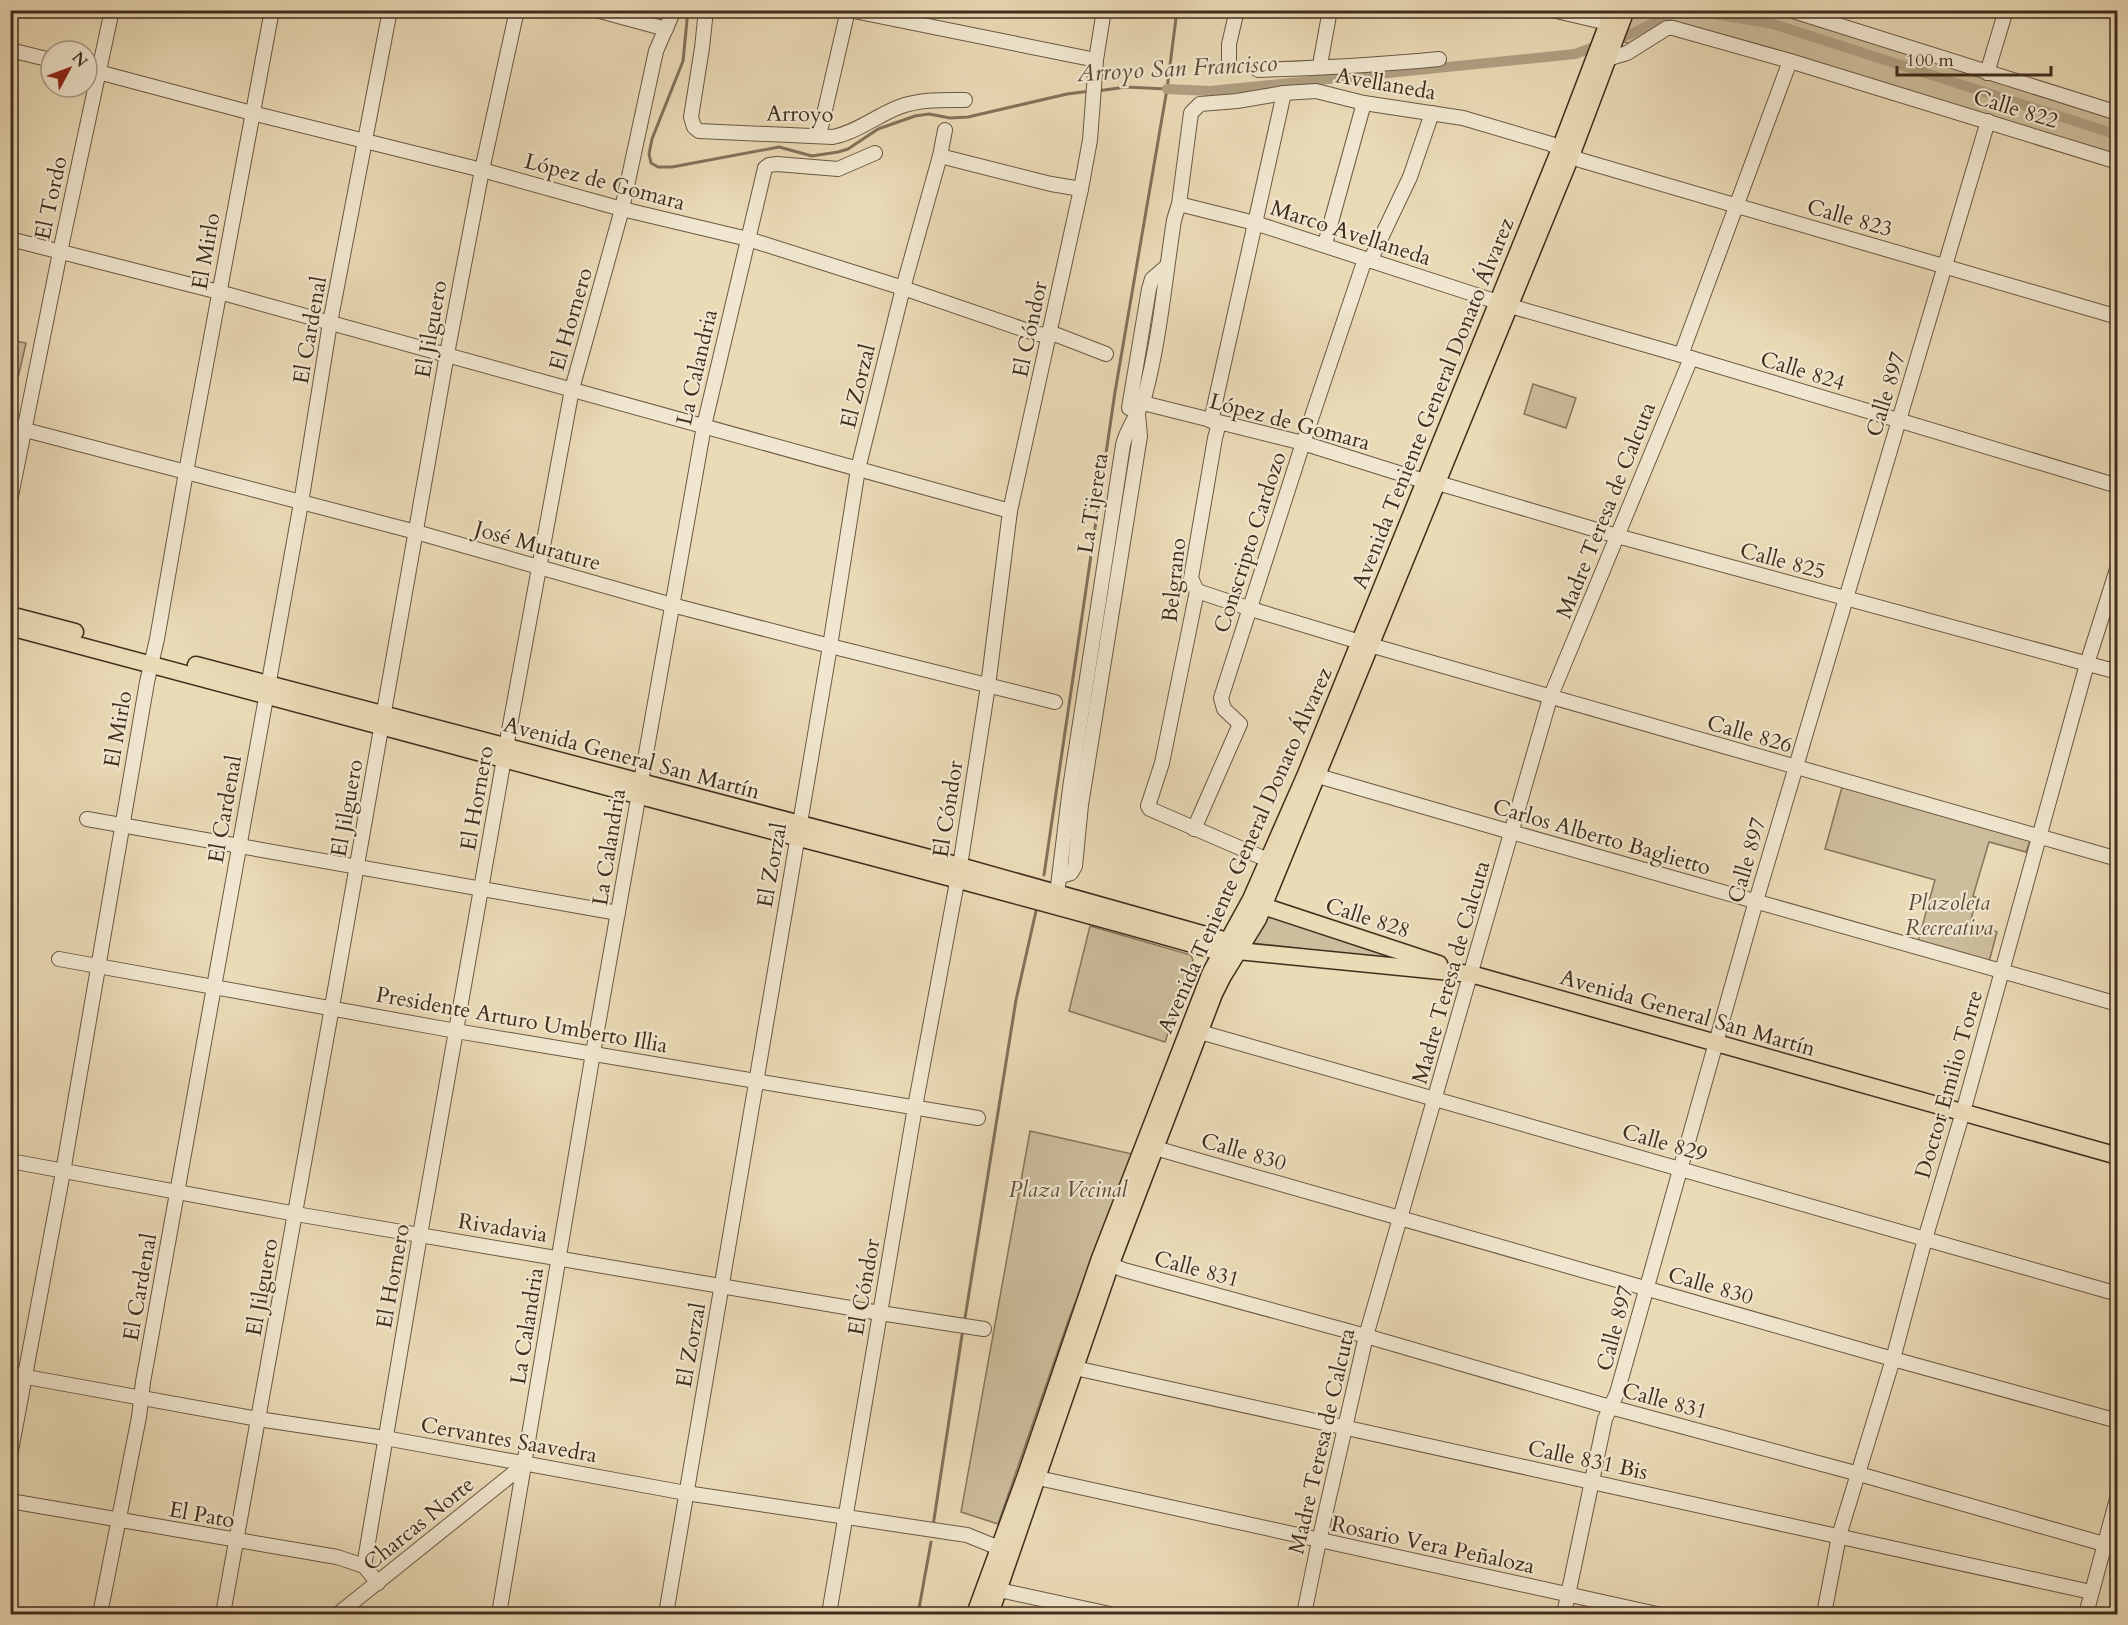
<svg xmlns="http://www.w3.org/2000/svg" width="2128" height="1625" font-family="Cardo,serif">
	<rect width="100%" height="100%" fill="#eadab6"/>
	<filter id="stains"><feTurbulence type="fractalNoise" baseFrequency=".00333" numOctaves="4"/><feColorMatrix values="0 0 0 0 .2 0 0 0 0 .09 0 0 0 0 .02 0 0 0 .5 -.17"/></filter>
	<radialGradient id="worn" r=".72"><stop offset=".6" stop-color="#630" stop-opacity="0"/><stop offset="1" stop-color="#630" stop-opacity=".3"/></radialGradient>
	<!-- green -->
	<g fill="#cdbd9c" stroke="#86755c" stroke-width="1.5">
		<polygon points="1632,11 1773,11 2117,116 2117,156 1682,24 1631,44 1621,41"/>
		<polygon points="11,340 26,343 11,408 10,340"/>
		<polygon points="1533,384 1576,398 1566,428 1524,414"/>
		<polygon points="1842,787 2030,841 2026,852 1989,842 1973,896 1977,898 1970,923 1997,932 1989,962 1918,941 1935,880 1825,849"/>
		<polygon points="1270,912 1402,956 1399,960 1252,943"/>
		<polygon points="1090,926 1191,955 1193,960 1165,1042 1069,1011"/>
		<polygon points="1030,1131 1132,1154 1067,1324 998,1524 961,1512"/>
	</g>
	<g fill="none" stroke-linecap="round" stroke-linejoin="round">
		<!-- stream -->
		<g stroke="#837159" stroke-width="3">
			<polyline points="688,10 683,61 652,139 649,154 651,163 658,167 672,167 779,147 812,156 838,152 848,149 878,129 915,116 929,114 950,118 968,117 1067,94 1091,91"/>
			<polyline points="1097,91 1126,87 1167,89"/>
			<polyline points="1044,875 1115,392 1167,89 1177,10"/>
			<polyline points="965,1318 1016,1000 1036,911"/>
			<polyline points="933,1526 962,1335"/>
			<polyline points="918,1614 931,1542"/>
		</g>
		<!-- canal -->
		<g stroke="#b09f82" stroke-width="10">
			<polyline points="1691,10 1773,24 2118,135"/>
			<polyline points="1167,89 1210,91 1575,54 1635,32 1676,12 1689,10"/>
		</g>
		<defs>
			<g id="minor">
				<polyline points="596,10 666,29"/>
				<path d="M 706,10 L 702,48 L 691,117 L 694,127 L 699,131 L 833,137 C 857,132 876,116 899,107 C 921,99 942,100 965,100"/>
				<polyline points="849,10 1096,60"/>
				<polyline points="1552,10 1616,25"/>
				<polyline points="1790,10 2118,113"/>
				<polyline points="10,50 51,60"/>
				<polyline points="1600,61 1627,53 1667,28 1673,28 1790,61 2118,162"/>
				<polyline points="1229,63 1229,44 1237,10"/>
				<polyline points="1321,66 1321,59 1330,10"/>
				<polyline points="87,69 252,113 482,170 622,209 748,239 903,288 1037,334 1057,335 1106,354"/>
				<path d="M 1258,70 C 1319,68 1379,65 1439,59"/>
				<polyline points="1987,73 2006,10"/>
				<polyline points="819,136 848,10"/>
				<polyline points="940,156 1051,184 1081,189"/>
				<polyline points="1179,204 1255,223 1510,306 1681,355 2118,486"/>
				<polyline points="10,239 219,292 1010,511"/>
				<polyline points="1325,244 1364,103"/>
				<polyline points="1370,261 1410,177 1432,113"/>
				<polyline points="1681,355 1790,61"/>
				<polyline points="1131,400 1303,443 1424,481 1438,483 1617,536 2118,672"/>
				<polyline points="1129,408 1149,289 1152,279 1167,266"/>
				<polyline points="1211,421 1284,93"/>
				<polyline points="1219,423 1215,438 1191,578 1197,591 1162,763 1148,806 1150,809 1268,860"/>
				<polyline points="10,426 416,532 672,605 830,646 1055,702"/>
				<polyline points="10,501 60,252 112,10"/>
				<polyline points="1197,591 1251,609 1370,645 2118,859"/>
				<polyline points="1318,776 1511,832 2118,1004"/>
				<polyline points="87,819 618,913"/>
				<polyline points="1194,829 1240,724 1224,709 1221,698 1303,443 1365,259"/>
				<polyline points="1061,876 1071,873 1075,866 1081,805 1140,436 1138,414"/>
				<path d="M 1056,902 L 1070,788 L 1123,445 C 1127,427 1140,413 1145,395 C 1160,338 1165,278 1174,220 L 1179,204 L 1191,113 L 1200,104 L 1237,101 L 1284,93 L 1316,91 L 1364,103 L 1463,118 L 1551,144 L 1580,160 L 2118,317"/>
				<polyline points="59,959 456,1031 978,1118"/>
				<polyline points="1200,1032 2118,1294"/>
				<polyline points="1155,1148 1893,1359 2118,1421"/>
				<polyline points="16,1162 296,1214 880,1313 984,1329"/>
				<polyline points="1101,1261 1124,1270 1366,1336 1610,1407 1859,1474 2118,1548"/>
				<polyline points="1075,1368 2091,1592"/>
				<polyline points="10,1374 258,1419 385,1438 686,1493 967,1535 999,1548"/>
				<polyline points="10,1456 63,1172 147,682 157,639 186,472 272,10"/>
				<polyline points="1029,1476 1657,1614"/>
				<polyline points="10,1501 337,1557 364,1566 378,1583"/>
				<polyline points="364,1566 420,1235 506,747 572,389 622,209 656,51 674,10"/>
				<polyline points="990,1588 1110,1614"/>
				<polyline points="100,1614 139,1417 143,1382 301,503 330,323 390,10"/>
				<polyline points="223,1614 332,1007 447,354 482,170 517,10"/>
				<polyline points="338,1614 525,1464"/>
				<polyline points="499,1614 593,1053 704,426 765,168 769,165 777,164 838,169 875,153"/>
				<polyline points="666,1614 830,646 858,469 903,288 940,156 945,130"/>
				<polyline points="829,1614 915,1107 960,866 988,686 1010,511 1081,189 1090,140 1096,60 1104,10"/>
				<polyline points="1304,1614 1319,1541 1366,1336 1550,698 1691,358"/>
				<polyline points="1564,1614 1605,1419 1617,1393 1756,901 1988,121"/>
				<polyline points="1824,1614 1839,1536 1893,1359 1925,1239 1963,1112 2087,664 2118,566"/>
				<polyline points="2086,1614 2118,1495"/>
			</g>
			<g id="major">
				<polyline points="10,615 75,632"/>
				<path d="M 10,627 C 220,682 428,739 637,795 C 831,847 1027,896 1220,952 L 1238,951 L 1471,974 L 2118,1156"/>
				<polyline points="196,665 960,866 1227,941 1235,949"/>
				<polyline points="1256,902 1263,906 1439,964"/>
				<polyline points="975,1614 1026,1475 1099,1261 1211,972 1251,899 1306,774 1560,149 1613,10"/>
				<polyline points="990,1614 1110,1266 1214,994 1223,976 1258,919 1571,156 1626,10"/>
			</g>
		</defs>
		<!-- minor casing -->
		<use href="#minor" stroke="#6a5842" stroke-width="16"/>
		<!-- major casing -->
		<use href="#major" stroke="#402d1c" stroke-width="19"/>
		<!-- minor -->
		<use href="#minor" stroke="#f1e7d0" stroke-width="14"/>
		<!-- major -->
		<use href="#major" stroke="#eadab6" stroke-width="16"/>
	</g>
	<g text-anchor="middle" stroke-width="4.5" stroke-linejoin="round" paint-order="stroke">
		<!-- street labels -->
		<g font-size="22" fill="#402d1c" stroke="#f1e7d0">
			<text transform="translate(1386 83) rotate(10)" y="8">Avellaneda</text>
			<text transform="translate(2016 108) rotate(17)" y="8">Calle 822</text>
			<text transform="translate(800 113) rotate(1)" y="8">Arroyo</text>
			<text transform="translate(605 181) rotate(15)" y="8">López de Gomara</text>
			<text transform="translate(50 198) rotate(-78)" y="8">El Tordo</text>
			<text transform="translate(1850 217) rotate(16)" y="8">Calle 823</text>
			<text transform="translate(1351 232) rotate(18)" y="8">Marco Avellaneda</text>
			<text transform="translate(205 251) rotate(-80)" y="8">El Mirlo</text>
			<text transform="translate(570 319) rotate(-74)" y="8">El Hornero</text>
			<text transform="translate(430 329) rotate(-80)" y="8">El Jilguero</text>
			<text transform="translate(1029 329) rotate(-78)" y="8">El Cóndor</text>
			<text transform="translate(309 330) rotate(-80)" y="8">El Cardenal</text>
			<text transform="translate(696 367) rotate(-77)" y="8">La Calandria</text>
			<text transform="translate(1803 370) rotate(17)" y="8">Calle 824</text>
			<text transform="translate(857 386) rotate(-76)" y="8">El Zorzal</text>
			<text transform="translate(1885 394) rotate(-73)" y="8">Calle 897</text>
			<text transform="translate(1432 403) rotate(-68)" y="8">Avenida Teniente General Donato Álvarez</text>
			<text transform="translate(1290 421) rotate(15)" y="8">López de Gomara</text>
			<text transform="translate(1092 503) rotate(-81)" y="8">La Tijereta</text>
			<text transform="translate(1605 510) rotate(-68)" y="8">Madre Teresa de Calcuta</text>
			<text transform="translate(1249 542) rotate(-72)" y="8">Conscripto Cardozo</text>
			<text transform="translate(538 545) rotate(16)" y="8">José Murature</text>
			<text transform="translate(1783 560) rotate(15)" y="8">Calle 825</text>
			<text transform="translate(1173 580) rotate(-84)" y="8">Belgrano</text>
			<text transform="translate(117 729) rotate(-80)" y="8">El Mirlo</text>
			<text transform="translate(1750 733) rotate(16)" y="8">Calle 826</text>
			<text transform="translate(632 757) rotate(15)" y="8">Avenida General San Martín</text>
			<text transform="translate(476 798) rotate(-80)" y="8">El Hornero</text>
			<text transform="translate(346 808) rotate(-80)" y="8">El Jilguero</text>
			<text transform="translate(224 809) rotate(-80)" y="8">El Cardenal</text>
			<text transform="translate(947 809) rotate(-81)" y="8">El Cóndor</text>
			<text transform="translate(1602 836) rotate(16)" y="8">Carlos Alberto Baglietto</text>
			<text transform="translate(608 847) rotate(-81)" y="8">La Calandria</text>
			<text transform="translate(1244 850) rotate(-66)" y="8">Avenida Teniente General Donato Álvarez</text>
			<text transform="translate(1746 860) rotate(-74)" y="8">Calle 897</text>
			<text transform="translate(771 865) rotate(-80)" y="8">El Zorzal</text>
			<text transform="translate(1368 917) rotate(18)" y="8">Calle 828</text>
			<text transform="translate(1450 972) rotate(-74)" y="8">Madre Teresa de Calcuta</text>
			<text transform="translate(1688 1012) rotate(16)" y="8">Avenida General San Martín</text>
			<text transform="translate(522 1019) rotate(10)" y="8">Presidente Arturo Umberto Illia</text>
			<text transform="translate(1948 1084) rotate(-74)" y="8">Doctor Emilio Torre</text>
			<text transform="translate(1665 1142) rotate(16)" y="8">Calle 829</text>
			<text transform="translate(1244 1151) rotate(16)" y="8">Calle 830</text>
			<text transform="translate(503 1227) rotate(9)" y="8">Rivadavia</text>
			<text transform="translate(1197 1268) rotate(15)" y="8">Calle 831</text>
			<text transform="translate(392 1276) rotate(-80)" y="8">El Hornero</text>
			<text transform="translate(1711 1285) rotate(16)" y="8">Calle 830</text>
			<text transform="translate(139 1287) rotate(-80)" y="8">El Cardenal</text>
			<text transform="translate(261 1287) rotate(-80)" y="8">El Jilguero</text>
			<text transform="translate(863 1287) rotate(-80)" y="8">El Cóndor</text>
			<text transform="translate(526 1326) rotate(-81)" y="8">La Calandria</text>
			<text transform="translate(1614 1328) rotate(-75)" y="8">Calle 897</text>
			<text transform="translate(690 1345) rotate(-80)" y="8">El Zorzal</text>
			<text transform="translate(1665 1400) rotate(15)" y="8">Calle 831</text>
			<text transform="translate(509 1439) rotate(10)" y="8">Cervantes Saavedra</text>
			<text transform="translate(1321 1441) rotate(-77)" y="8">Madre Teresa de Calcuta</text>
			<text transform="translate(1588 1459) rotate(12)" y="8">Calle 831 Bis</text>
			<text transform="translate(202 1514) rotate(10)" y="8">El Pato</text>
			<text transform="translate(418 1523) rotate(-39)" y="8">Charcas Norte</text>
			<text transform="translate(1433 1544) rotate(12)" y="8">Rosario Vera Peñaloza</text>
		</g>
		<!-- park labels -->
		<g font-size="22" font-style="italic" fill="#5c4a36" stroke="#f1e7d0">
			<text x="1949" y="910">Plazoleta<tspan x="1949" dy="25">Recreativa</tspan></text>
			<text x="1068" y="1197">Plaza Vecinal</text>
		</g>
		<!-- water labels -->
		<g font-size="24" font-style="italic" fill="#5c4a36" stroke="#f1e7d0">
			<text transform="translate(1177 68) rotate(-3)" y="8">Arroyo San Francisco</text>
		</g>
	</g>
	<!-- margin -->
	<rect width="2128" height="1625" fill="none" stroke="#eadab6" stroke-width="36"/>
	<rect x="12" y="12" width="2104" height="1601" fill="none" stroke="#402d1c" stroke-width="3"/>
	<rect x="18" y="18" width="2092" height="1589" fill="none" stroke="#402d1c" stroke-width="1.5"/>
	<!-- north arrow -->
	<g transform="translate(69 69) rotate(49)"><circle r="28" fill="#f1e7d0" stroke="#aa9d88" stroke-width="1.5"/>
	<path d="M0-4.5L10 22L0 15L-10 22Z" fill="#8f2418"/>
	<text y="-9" font-size="16" font-weight="bold" text-anchor="middle" fill="#402d1c">N</text>
	</g>
	<!-- scale -->
	<path d="M1897 66v9h154v-9" fill="none" stroke="#402d1c" stroke-width="3"/>
	<text x="1906" y="66" font-size="18" fill="#402d1c" stroke="#f1e7d0" stroke-width="4.5" paint-order="stroke">100 m</text>
	<rect width="100%" height="100%" filter="url(#stains)"/>
	<rect width="100%" height="100%" fill="url(#worn)"/>
</svg>
